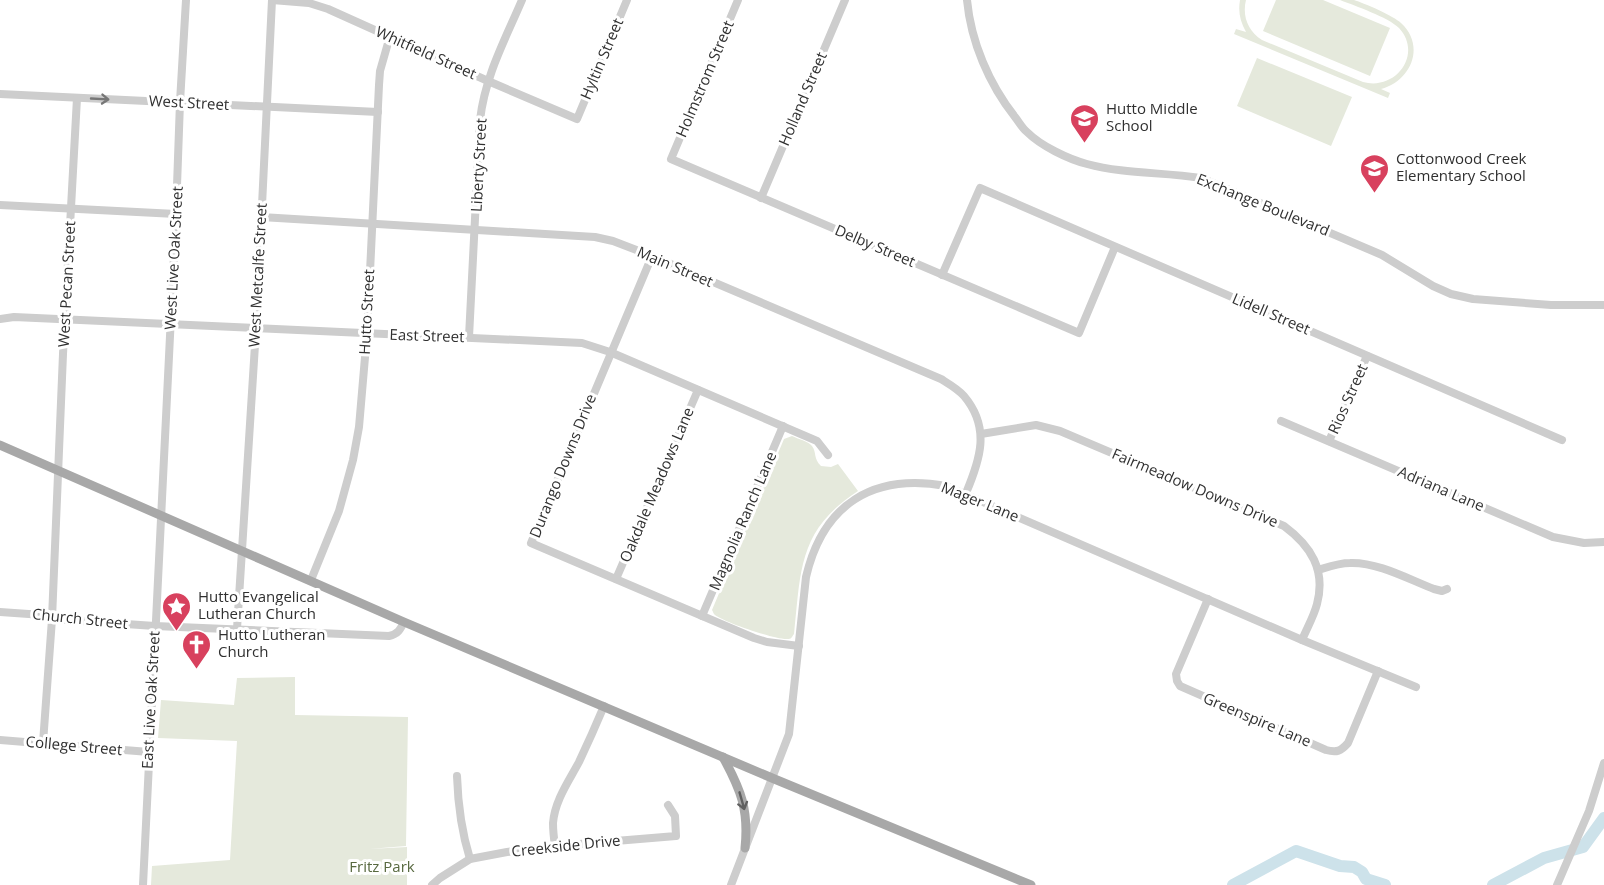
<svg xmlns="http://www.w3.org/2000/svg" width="1604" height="885" font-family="'Open Sans',sans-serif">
	<rect width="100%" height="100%" fill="#fff"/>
	<!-- green -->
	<g fill="#e5e9dc">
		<path d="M 1240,0 L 1246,0 C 1242,16 1248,31 1262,40 L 1363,82 C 1396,91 1423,54 1399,28 C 1388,17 1355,6 1340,0 C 1344,0 1350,0 1354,0 C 1364,3 1394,16 1401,23 C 1426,46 1411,81 1381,89 L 1390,93 L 1388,98 L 1234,34 L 1236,29 L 1246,32 C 1240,21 1238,12 1240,0 Z"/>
		<polygon points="1276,0 1323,0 1390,28 1370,76 1263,31"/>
		<polygon points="1257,58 1352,97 1331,146 1237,106"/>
		<path d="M 792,436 C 798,439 808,441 812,446 C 817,453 813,458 821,466 L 831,467 L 838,464 L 858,491 C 798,530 801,570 794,634 C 791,638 792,639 787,639 C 776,640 720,621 714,614 C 713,613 713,611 712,610 L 784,439 Z"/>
		<polygon points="295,677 295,715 408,717 406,846 369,849 407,847 407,885 151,885 152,866 230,860 237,741 158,738 161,700 234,705 237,678"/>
	</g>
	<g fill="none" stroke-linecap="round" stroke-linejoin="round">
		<!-- river -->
		<g stroke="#cde2ea" stroke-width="12">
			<polyline points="1233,885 1296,851 1340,866 1354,867 1362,872 1366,879 1385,885"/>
			<polyline points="1493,885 1544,858 1583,847 1604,818"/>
		</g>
		<!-- minor -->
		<g stroke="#cdcdcd" stroke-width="8">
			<polyline points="272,0 309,3 328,9 488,81 577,119 627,0"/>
			<polyline points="738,0 671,159 1079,333 1115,247"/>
			<path d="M 967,0 C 971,42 989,84 1015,117 C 1019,122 1022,128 1027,132 C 1041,146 1068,159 1087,164 C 1124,174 1163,172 1201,178 L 1382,255 L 1433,286 L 1451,294 L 1473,299 L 1551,305 L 1604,305"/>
			<polyline points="0,94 378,112"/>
			<polyline points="761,198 845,0"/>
			<polyline points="0,205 176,214"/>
			<path d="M 261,217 L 595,237 L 613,241 L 652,256 L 941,379 C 949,384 958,389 964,396 C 991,428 980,460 966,493"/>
			<polyline points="652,256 531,543 754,638 767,642 799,646"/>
			<polyline points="942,275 980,188 1562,440"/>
			<polyline points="0,319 14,317 582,343 610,352 817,441 828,455"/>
			<path d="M 469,337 L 480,120 C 485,76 505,40 522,0"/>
			<polyline points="1281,421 1553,537 1584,543 1604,542"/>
			<path d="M 981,434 L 1036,425 L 1060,431 L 1284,526 C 1311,546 1326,570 1317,604 C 1314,616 1307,628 1302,640"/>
			<polyline points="1329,441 1367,356"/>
			<path d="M 1318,570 C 1328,567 1339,563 1350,563 C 1378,562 1408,579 1434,589 L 1442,591 L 1447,589"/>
			<polyline points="616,579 698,390"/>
			<polyline points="311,580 339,511 353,460 359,427 367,334 379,85 380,71 390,36"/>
			<path d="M 1208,599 L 1176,674 L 1177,681 L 1180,686 L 1326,750 C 1337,753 1341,751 1348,743 L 1378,671"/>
			<path d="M 0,612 L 43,615 L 52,619 L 155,626 L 389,636 C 398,634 400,630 404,622"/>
			<polyline points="702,616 783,426"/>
			<polyline points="237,629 256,329 272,0"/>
			<polyline points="0,740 149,752"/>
			<polyline points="43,743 52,619 63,354 77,98"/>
			<path d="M 457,776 C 458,806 461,830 470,859"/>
			<path d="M 555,846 C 554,839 553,830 553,823 C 555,800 569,781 579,762 C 588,743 596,725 604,706"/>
			<polyline points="143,885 176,214 180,102 186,0"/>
			<polyline points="432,885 440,878 470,859 507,852 555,846 676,836 675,816 668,805"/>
			<path d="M 731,885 L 789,734 L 806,577 C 823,504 873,473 946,486 L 1302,640 L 1416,687"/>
			<polyline points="1557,885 1589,811 1604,763"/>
		</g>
		<!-- major -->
		<g stroke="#a8a8a8" stroke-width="9">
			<polyline points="0,445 404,622 772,778 1031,885"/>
			<path d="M 723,757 C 741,790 749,810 745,848"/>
		</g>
	</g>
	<!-- one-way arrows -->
	<defs><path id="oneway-shaft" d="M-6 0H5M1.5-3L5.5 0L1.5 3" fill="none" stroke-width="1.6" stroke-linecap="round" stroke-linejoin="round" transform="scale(1.5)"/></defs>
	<use stroke="#777" href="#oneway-shaft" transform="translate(100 99) rotate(3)"/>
	<use stroke="#606060" href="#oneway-shaft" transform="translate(742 801) rotate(74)"/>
	<!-- icons -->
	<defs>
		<symbol id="school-pin" viewBox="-11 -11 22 30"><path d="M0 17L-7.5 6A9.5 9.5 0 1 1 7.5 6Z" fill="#d8415e" stroke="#fff"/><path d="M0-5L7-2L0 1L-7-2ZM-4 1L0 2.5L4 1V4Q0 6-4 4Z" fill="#fff"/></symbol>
		<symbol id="sight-pin" viewBox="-11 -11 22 30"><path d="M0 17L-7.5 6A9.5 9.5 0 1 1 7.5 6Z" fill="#d8415e" stroke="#fff"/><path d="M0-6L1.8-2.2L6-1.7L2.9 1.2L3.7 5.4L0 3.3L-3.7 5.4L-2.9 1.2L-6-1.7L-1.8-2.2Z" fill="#fff"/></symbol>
		<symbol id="church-pin" viewBox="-11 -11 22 30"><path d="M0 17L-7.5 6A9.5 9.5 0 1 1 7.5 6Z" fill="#d8415e" stroke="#fff"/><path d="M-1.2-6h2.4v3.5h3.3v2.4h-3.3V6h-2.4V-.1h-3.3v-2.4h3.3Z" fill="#fff"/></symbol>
	</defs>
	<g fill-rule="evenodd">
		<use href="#school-pin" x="1068" y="102" width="33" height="45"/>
		<use href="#school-pin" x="1358" y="152" width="33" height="45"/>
		<use href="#sight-pin" x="160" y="590" width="33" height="45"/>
		<use href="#church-pin" x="180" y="628" width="33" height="45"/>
	</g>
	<g text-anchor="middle" stroke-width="6" stroke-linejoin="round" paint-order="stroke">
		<!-- street labels -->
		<g font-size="15" fill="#303030" stroke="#fff">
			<text transform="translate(426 53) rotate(24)" y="5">Whitfield Street</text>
			<text transform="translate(602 59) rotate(-67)" y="5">Hyltin Street</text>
			<text transform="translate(705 79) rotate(-67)" y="5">Holmstrom Street</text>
			<text transform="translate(803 99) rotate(-67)" y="5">Holland Street</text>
			<text transform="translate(189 103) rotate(3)" y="5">West Street</text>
			<text transform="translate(479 165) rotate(-87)" y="5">Liberty Street</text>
			<text transform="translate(1263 205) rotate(22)" y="5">Exchange Boulevard</text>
			<text transform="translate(875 246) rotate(23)" y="5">Delby Street</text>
			<text transform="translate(174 258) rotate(-87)" y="5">West Live Oak Street</text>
			<text transform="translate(675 267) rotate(23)" y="5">Main Street</text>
			<text transform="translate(258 275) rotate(-87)" y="5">West Metcalfe Street</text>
			<text transform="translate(67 284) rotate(-87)" y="5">West Pecan Street</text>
			<text transform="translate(367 312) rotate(-87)" y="5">Hutto Street</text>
			<text transform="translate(1271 314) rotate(23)" y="5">Lidell Street</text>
			<text transform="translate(427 336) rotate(2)" y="5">East Street</text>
			<text transform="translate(1348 399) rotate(-66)" y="5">Rios Street</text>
			<text transform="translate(563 466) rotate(-68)" y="5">Durango Downs Drive</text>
			<text transform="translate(657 485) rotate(-67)" y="5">Oakdale Meadows Lane</text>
			<text transform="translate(1195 488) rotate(23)" y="5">Fairmeadow Downs Drive</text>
			<text transform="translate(1441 489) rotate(23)" y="5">Adriana Lane</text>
			<text transform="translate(980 502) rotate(22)" y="5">Mager Lane</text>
			<text transform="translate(743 521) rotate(-67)" y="5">Magnolia Ranch Lane</text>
			<text transform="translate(80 619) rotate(6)" y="5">Church Street</text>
			<text transform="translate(151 700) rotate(-87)" y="5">East Live Oak Street</text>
			<text transform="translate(1257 720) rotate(23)" y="5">Greenspire Lane</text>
			<text transform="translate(74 746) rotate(5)" y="5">College Street</text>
			<text transform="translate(566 846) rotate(-6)" y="5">Creekside Drive</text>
		</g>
		<!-- poi labels -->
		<g font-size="15" fill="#303030" stroke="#fff" text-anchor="start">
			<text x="1106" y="114">Hutto Middle<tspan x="1106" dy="17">School</tspan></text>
			<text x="1396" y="164">Cottonwood Creek<tspan x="1396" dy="17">Elementary School</tspan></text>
			<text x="198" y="602">Hutto Evangelical<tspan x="198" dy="17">Lutheran Church</tspan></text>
			<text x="218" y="640">Hutto Lutheran<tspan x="218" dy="17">Church</tspan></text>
		</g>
		<!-- park labels -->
		<g font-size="15" fill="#586940" stroke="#fff">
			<text x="382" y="872">Fritz Park</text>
		</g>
	</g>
</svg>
